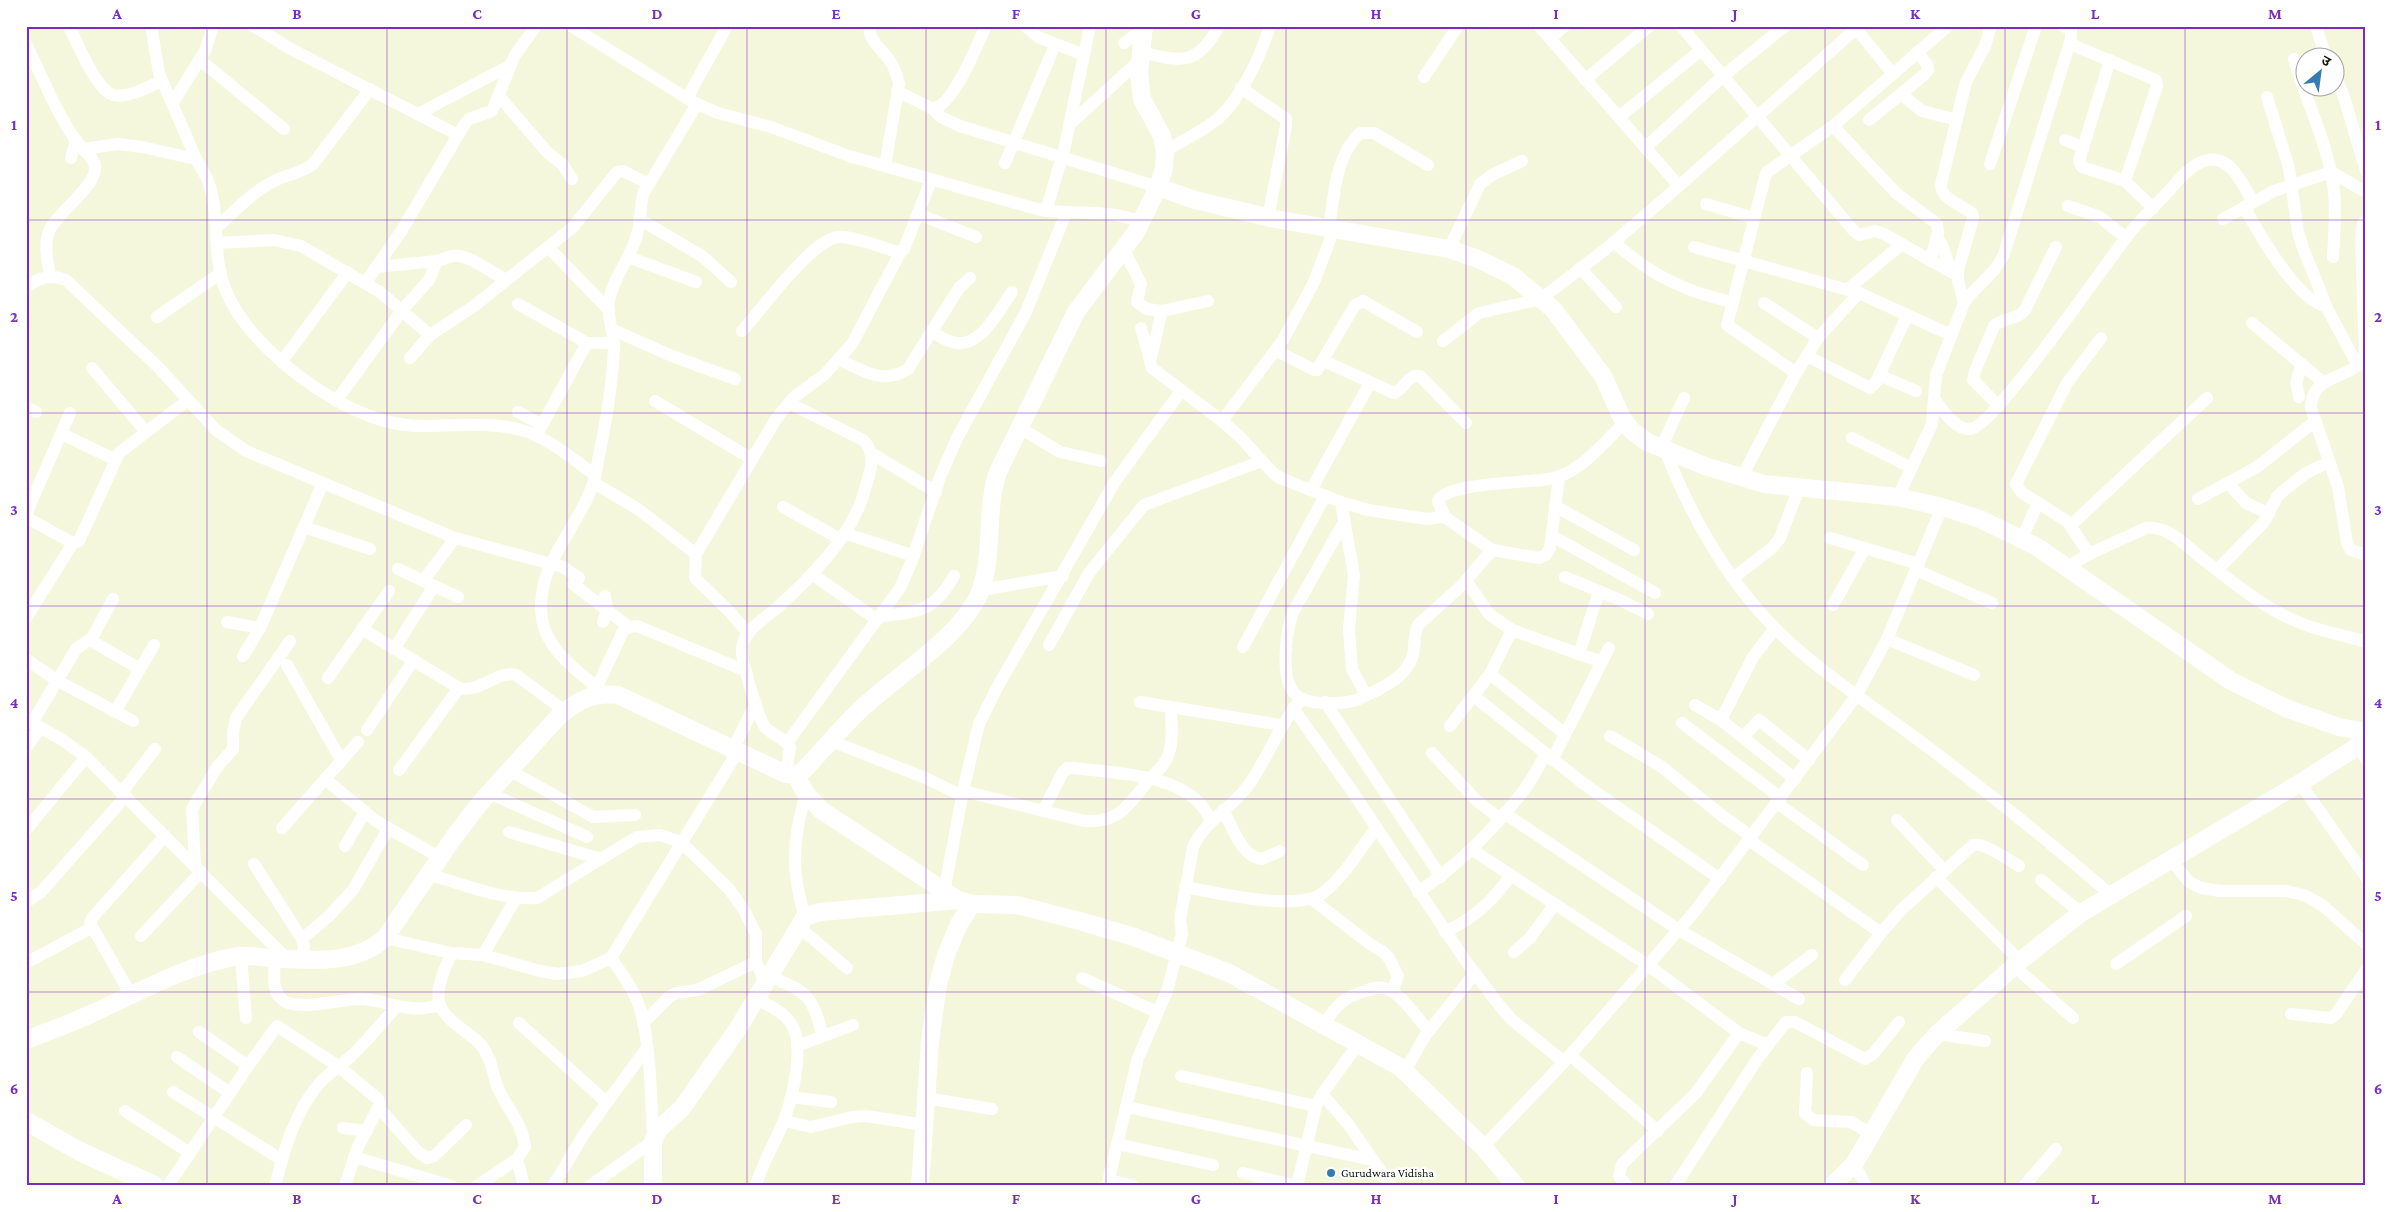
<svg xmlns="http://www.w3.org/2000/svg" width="2392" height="1212" font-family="'Crimson Pro','Noto Sans Devanagari',serif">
	<rect width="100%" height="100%" fill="#f5f7dc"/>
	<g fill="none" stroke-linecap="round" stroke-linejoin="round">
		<!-- street -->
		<g stroke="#fff" stroke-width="12">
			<path d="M 69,26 C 77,42 96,90 113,95 C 128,99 149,86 162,81"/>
			<path d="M 151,26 L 159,73 L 196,159 L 208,180 L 212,194 C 218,222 214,252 222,280 C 239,341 333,411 393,423 C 433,431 477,419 517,429 C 547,436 571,458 595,475"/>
			<polyline points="253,26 291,49 458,135"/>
			<path d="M 571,26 L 693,102 L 718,113 L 771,127 L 849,156 L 1037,209 C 1072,216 1107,208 1141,222"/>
			<path d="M 870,26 C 867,40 883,50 890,61 C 895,68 897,75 899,84 L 885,166"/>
			<polyline points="1025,26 1038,37 1084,55"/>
			<polyline points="1539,26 1679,186"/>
			<polyline points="1681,26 1853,230 1859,235 1875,231 1884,234 1958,276"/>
			<polyline points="1854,26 1893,74"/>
			<polyline points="2316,26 2326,58"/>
			<polyline points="1550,39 1564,26"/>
			<polyline points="1124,43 1143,30"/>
			<path d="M 26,44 C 42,76 56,113 77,142 C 82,149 94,158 95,166 C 98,186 54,214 48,234 C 44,247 48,263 50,276"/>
			<polyline points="2070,44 2156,80 2157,86 2125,181"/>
			<path d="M 1141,52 C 1181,62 1197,66 1219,26"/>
			<path d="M 2294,59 C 2306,101 2327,142 2333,184 C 2337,208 2334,233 2333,257"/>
			<polyline points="200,60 284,129"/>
			<polyline points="2110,60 2079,161 2082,167 2125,181 2153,208"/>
			<polyline points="2334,75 2343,94 2366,171"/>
			<polyline points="1424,77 1458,26"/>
			<polyline points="1585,80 1649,26"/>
			<polyline points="1241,88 1286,119 1286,126 1268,217"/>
			<path d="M 897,91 L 933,109 C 954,105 977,44 986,26"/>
			<polyline points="1901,94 1922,111 1957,120"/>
			<polyline points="499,96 547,152 563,165 572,179"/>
			<polyline points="2267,97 2289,168 2298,232 2303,248 2327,308 2358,366"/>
			<polyline points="687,98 727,26"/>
			<polyline points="172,104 205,51 213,26"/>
			<polyline points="933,109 941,117 960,126 1158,187"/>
			<polyline points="418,114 509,66"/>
			<polyline points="1619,117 1701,50"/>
			<polyline points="1869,120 1925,74 1928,70 1927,64 1917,52"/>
			<polyline points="1069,125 1140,60"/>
			<polyline points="1833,126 1896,193 1937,224 1938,233 1930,261"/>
			<polyline points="2065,140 2083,147"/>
			<polyline points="1645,148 1723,76 1785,26"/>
			<polyline points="83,149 118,144 142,147 196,159"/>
			<path d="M 1165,151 C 1182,141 1199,133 1215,121 C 1239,103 1261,55 1270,26"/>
			<polyline points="71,158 76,140"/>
			<polyline points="1005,163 1055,45"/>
			<polyline points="1990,164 2036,26"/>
			<polyline points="1706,204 1754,218"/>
			<polyline points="2068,206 2100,217 2126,238"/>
			<path d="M 2244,207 C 2258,232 2297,301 2326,306"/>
			<polyline points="1046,211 1064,150 1090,26"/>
			<polyline points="918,214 976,237"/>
			<polyline points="639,219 702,256 731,282"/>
			<polyline points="2223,219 2274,191 2331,172 2366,192"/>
			<path d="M 2366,222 L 2363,223 L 2361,240 L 2365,355 C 2354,382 2312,370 2311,408 L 2338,487 L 2347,543 L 2351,550 L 2366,555"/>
			<path d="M 216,228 C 234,212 252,192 274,181 C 287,174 301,174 313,164 L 370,89"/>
			<path d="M 1329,228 C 1334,197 1335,156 1360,133 L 1374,133 L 1428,165"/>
			<polyline points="1937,238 1942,245 1951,272"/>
			<path d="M 1614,242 C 1649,274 1685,292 1732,302"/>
			<polyline points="217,243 274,240 301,246 380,292 430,335"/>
			<polyline points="1694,247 1859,293 1951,335"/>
			<polyline points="549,248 609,310"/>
			<path d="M 1123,248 L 1141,284 L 1137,302 L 1147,309 L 1162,311 L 1150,362 L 1152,368 L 1222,421 L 1240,437 L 1273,473 L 1280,478 L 1341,502 L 1368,510 L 1427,519 L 1440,517 L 1443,512 L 1438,501 C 1447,482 1528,483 1549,479 C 1580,474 1604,442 1625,422"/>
			<polyline points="1449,249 1480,184 1492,175 1522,161"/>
			<polyline points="628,257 696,282"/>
			<polyline points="376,267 437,261 452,256 460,256 472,260 506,280"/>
			<polyline points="1580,268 1616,307"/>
			<polyline points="366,282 402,230 464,125 469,119 492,111 515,55 536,26"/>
			<path d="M 26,287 C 39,277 51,274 66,280 L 157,366 L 216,430 L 246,451 L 455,538 L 563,567 L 579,578"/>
			<polyline points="1848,289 1902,244"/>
			<polyline points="1764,303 1818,338"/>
			<path d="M 1964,303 L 1958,280 L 1958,270 L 1973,218 L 1972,213 C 1962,205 1940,199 1941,184 L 1966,82 L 1985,46 L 1991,26"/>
			<polyline points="518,304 587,343 614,343"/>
			<polyline points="1162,311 1208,301"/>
			<polyline points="157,317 221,273"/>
			<polyline points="2252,323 2324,383"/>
			<polyline points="1141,328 1150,360"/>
			<polyline points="611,329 672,356 735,379"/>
			<path d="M 742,331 C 762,309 810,242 837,237 C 851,235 883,248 897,252 L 904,249 L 931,180"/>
			<path d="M 932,332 C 939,336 948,342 957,343 C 982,346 999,310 1012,292"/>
			<polyline points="1443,341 1479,313 1541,299 1607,248 1679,186 1859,26"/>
			<polyline points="1277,351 1314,370 1317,370 1355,305 1363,301 1417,332"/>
			<polyline points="1807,356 1870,388 1876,382 1907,316"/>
			<polyline points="410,358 430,335 474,306 573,227 617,172 623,171 649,184"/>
			<path d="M 839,359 C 862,371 884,385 908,369 L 959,288 L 970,278"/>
			<polyline points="282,361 348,272"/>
			<path d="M 1324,361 L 1394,393 C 1405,389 1407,374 1420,376 L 1466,423"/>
			<polyline points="92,368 146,432"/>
			<polyline points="1796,373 1727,325 1765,177 1767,172 1833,126 1948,26"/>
			<polyline points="1879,375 1916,391"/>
			<polyline points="2299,397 2296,382 2302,364"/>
			<path d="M 1934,399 C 1943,410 1954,429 1970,429 C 1993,428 2104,266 2125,239 C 2137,223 2152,209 2166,194 C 2178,181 2196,156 2217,160 C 2234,163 2245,189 2253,202"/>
			<polyline points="336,401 403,309 429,280 437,261"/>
			<polyline points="655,401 752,459"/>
			<path d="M 1999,406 L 1973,380 L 1975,371 L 1994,326 C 2003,317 2016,321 2025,310 L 2056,247"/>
			<polyline points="26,407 36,412"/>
			<polyline points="518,412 542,425"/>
			<polyline points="70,413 27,512 27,518 73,543 79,541 119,453 188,400"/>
			<polyline points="1222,421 1283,340 1314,282 1334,229"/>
			<polyline points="1020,428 1060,452 1101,461"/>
			<polyline points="62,434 116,460"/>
			<polyline points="536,436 587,343"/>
			<polyline points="1852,438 1912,468"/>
			<polyline points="1661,448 1684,398"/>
			<path d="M 1665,450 C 1694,524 1734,594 1795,647 C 1835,683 1882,712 1925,745 C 1989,793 2051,843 2111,895"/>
			<polyline points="871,453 936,492"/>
			<polyline points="1742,477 1796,373 1818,338 1859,293"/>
			<polyline points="594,483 638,509 696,554 695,578 729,611 748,633"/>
			<polyline points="2228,483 2246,503 2269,514"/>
			<polyline points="1311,490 1370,383"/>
			<path d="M 1898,497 L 1932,424 L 1936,375 L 1964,303 C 1976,285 1995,275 2004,254 L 2071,39 L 2071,30 L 2063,26"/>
			<polyline points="2198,499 2257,467 2314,422"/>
			<polyline points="1341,502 1354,575 1349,629 1352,669 1366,695"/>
			<polyline points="1555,506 1634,550"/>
			<polyline points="783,507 840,539"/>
			<polyline points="1442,515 1492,550 1539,558 1546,555 1550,548 1559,477"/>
			<path d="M 1344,522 L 1293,612 C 1286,632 1279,679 1296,695 C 1309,706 1341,704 1357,700 C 1378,689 1406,680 1413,655 C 1415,645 1414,635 1418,625 L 1461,586 L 1492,550"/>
			<polyline points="2071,525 2207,398"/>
			<polyline points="304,527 370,549"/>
			<polyline points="844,533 914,556"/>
			<polyline points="1552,536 1655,593"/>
			<polyline points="1830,538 1919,564"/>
			<polyline points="2022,538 2038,503"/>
			<polyline points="696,554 776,419 794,397 824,375 852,344 901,251"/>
			<polyline points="2089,554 2068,522 2021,492 2016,484 2067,383 2101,338"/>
			<path d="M 2067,567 L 2089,554 L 2146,528 C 2169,525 2187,547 2204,560 C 2234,583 2267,611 2303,624 C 2323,632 2345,635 2366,642"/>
			<polyline points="398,569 458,597"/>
			<polyline points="1916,570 1992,603"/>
			<polyline points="2217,570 2264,522 2277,497 2283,491 2306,473 2329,462"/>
			<polyline points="812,574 876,619"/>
			<polyline points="1565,577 1618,599 1648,614"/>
			<polyline points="1733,578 1772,548 1780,538 1799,488"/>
			<polyline points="1466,580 1489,614 1512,630 1602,662"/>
			<polyline points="423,581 455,538"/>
			<polyline points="573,584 629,627"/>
			<polyline points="981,590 1063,576"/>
			<polyline points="113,599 92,638 95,643 140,669"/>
			<polyline points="1833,605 1865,548"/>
			<path d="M 877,617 C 918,611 932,614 954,576"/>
			<polyline points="26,618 73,543"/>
			<polyline points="227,622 260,628"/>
			<polyline points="603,622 607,610 605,596"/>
			<path d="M 362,629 L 459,688 C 482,693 496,670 516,675 L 565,711"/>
			<polyline points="1887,639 1974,675"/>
			<polyline points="1049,645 1089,573 1144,505 1262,461"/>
			<polyline points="1243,647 1325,496"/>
			<polyline points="394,649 434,586"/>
			<polyline points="1579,654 1599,591"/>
			<polyline points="243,656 260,628 323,483"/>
			<polyline points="26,659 56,680 133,721"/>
			<polyline points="287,665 341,760"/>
			<polyline points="1490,674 1565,734"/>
			<polyline points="328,678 389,591"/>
			<polyline points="597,687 623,631 629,627 637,626 746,671"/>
			<path d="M 604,693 C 582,674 546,651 542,619 C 534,566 577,531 593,484 C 597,474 597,462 600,451 C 607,416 613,382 614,346 C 614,331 606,316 609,301 C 613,277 631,258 637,235 C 641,222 640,207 643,194 L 697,104"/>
			<polyline points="1475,697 1584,784 1720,879"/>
			<polyline points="1140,702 1281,725"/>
			<polyline points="1325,702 1441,877"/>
			<polyline points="1695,705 1721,720 1795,779"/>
			<polyline points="1293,708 1352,791 1465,960 1499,1005 1511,1019 1564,1062"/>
			<polyline points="115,712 154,645"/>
			<polyline points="26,719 64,741 86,757 287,959"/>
			<polyline points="1721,720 1753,657 1775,628"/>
			<polyline points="32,723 76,649 92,638"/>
			<polyline points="1682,723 1781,798"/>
			<polyline points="1450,726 1490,674 1512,630"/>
			<polyline points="367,730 413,661"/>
			<polyline points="1610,736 1662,767 1721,815 1752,837"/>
			<polyline points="1743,737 1759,720 1809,760"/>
			<polyline points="831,741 928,779 962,796"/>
			<polyline points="787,743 900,588 911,563 940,477 957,438 1026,312 1066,213"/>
			<polyline points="2358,747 2366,759"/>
			<polyline points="26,748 40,728"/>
			<polyline points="733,749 756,703"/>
			<polyline points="1432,753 1477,801 1499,818"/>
			<polyline points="1552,760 1609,648"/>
			<polyline points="399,770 459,688"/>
			<polyline points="509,770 593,817 635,815"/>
			<path d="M 786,774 L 790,747 C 784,738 773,735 766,728 C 759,721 741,660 742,649 C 743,631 765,618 778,607 C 807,581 841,547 857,511 C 862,502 864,492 867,482 C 872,468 875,452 863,440 L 789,403"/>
			<polyline points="325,779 376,821 439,857"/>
			<polyline points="2300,783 2366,877"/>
			<path d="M 963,791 L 1084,821 C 1123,823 1129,802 1151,778 C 1158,770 1166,764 1169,753 C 1174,739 1171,722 1171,707"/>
			<polyline points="122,792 155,749"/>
			<polyline points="489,793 587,837"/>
			<polyline points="1777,803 1863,865"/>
			<path d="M 1223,810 C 1232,826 1242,858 1262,859 L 1280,851"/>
			<path d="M 1043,811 L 1063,772 L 1067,768 L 1074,768 C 1116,774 1194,773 1211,822"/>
			<polyline points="1504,813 1679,930 1799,999"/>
			<polyline points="1897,820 1944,870"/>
			<polyline points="282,828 358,742"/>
			<polyline points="26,830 86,757"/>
			<polyline points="509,832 601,859"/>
			<polyline points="1749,840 1881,933"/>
			<polyline points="345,846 365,812"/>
			<polyline points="1471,849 1649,966 1739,1033 1768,1045"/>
			<polyline points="2171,860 2189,882 2201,888 2220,891 2286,891 2304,895 2322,905 2366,944"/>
			<polyline points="254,864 302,939 304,947 302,960"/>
			<polyline points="195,866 192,809 217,767 233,749 233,732 236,718 290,641"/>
			<path d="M 427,874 C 460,883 503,901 537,898 L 637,837 L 660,835 L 681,842 L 729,889 L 744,910 L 756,934 L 756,962 L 765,983"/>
			<polyline points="1936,877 2020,961"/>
			<polyline points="2041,880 2081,913"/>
			<path d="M 1185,887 C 1215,893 1299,912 1323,893 C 1344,877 1360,849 1376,828"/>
			<polyline points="944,892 963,791 979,724 998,686 1114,483 1181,391"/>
			<path d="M 1418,892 C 1457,866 1492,831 1521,794 C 1531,782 1538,767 1546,754"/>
			<polyline points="1313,900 1370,944 1383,952 1389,958 1398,976 1392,992"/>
			<polyline points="26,902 41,892 126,796"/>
			<path d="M 805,917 C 791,872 792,839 806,794"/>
			<polyline points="798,926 847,968"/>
			<path d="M 1445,932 C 1474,918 1493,901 1511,875"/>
			<polyline points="141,936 201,872"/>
			<polyline points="385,938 451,953 483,955 540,971 557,974 582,971 611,958 738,751"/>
			<polyline points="302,939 329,916 353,890 388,829"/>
			<polyline points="1514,952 1530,938 1555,904"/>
			<path d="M 451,953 C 446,967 434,989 440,1005 C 446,1022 470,1032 481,1045 C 492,1058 492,1073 498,1088 C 507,1110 522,1121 525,1147 L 517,1159 L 477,1186"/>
			<polyline points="483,955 516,898"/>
			<polyline points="241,956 246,1018"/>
			<path d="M 275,958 C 275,972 270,992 284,1001 C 299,1011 342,999 360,999 C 391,1000 405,1015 440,1005"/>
			<polyline points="26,963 91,928"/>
			<polyline points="2116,964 2186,916"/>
			<polyline points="2014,966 2073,1018"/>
			<path d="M 769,976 C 809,993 811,994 823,1036"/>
			<polyline points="1082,978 1157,1012"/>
			<path d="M 1845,980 L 1881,933 L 1901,910 L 1973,845 C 1983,842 2009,860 2019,866"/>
			<polyline points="1773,984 1812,955"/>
			<polyline points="131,995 90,923 93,917 165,836"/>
			<polyline points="2291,1014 2331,1018 2336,1014 2366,970"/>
			<polyline points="519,1023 606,1102"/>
			<polyline points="643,1023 669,997 676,993 697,990 756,962"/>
			<path d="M 1324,1024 C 1337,1005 1342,998 1365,991 C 1373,988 1380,986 1388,989 C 1404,997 1417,1018 1429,1031"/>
			<polyline points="199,1032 248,1066"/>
			<polyline points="1937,1034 1985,1041"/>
			<polyline points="1359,1043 1322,1094 1348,1124 1391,1186"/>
			<polyline points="797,1046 853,1025"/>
			<polyline points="1570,1055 1658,1131"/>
			<polyline points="177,1057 230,1093"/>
			<polyline points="1405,1071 1425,1036 1475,973"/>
			<polyline points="1807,1073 1805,1113 1813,1120 1851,1122 1873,1135"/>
			<polyline points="1181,1076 1316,1106 1322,1094"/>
			<polyline points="173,1092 282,1160"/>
			<polyline points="791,1097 831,1102"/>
			<polyline points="926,1098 992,1109"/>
			<polyline points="1127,1107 1372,1160"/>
			<polyline points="379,1108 418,1152 427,1158 434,1156 466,1125"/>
			<polyline points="125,1111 190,1153"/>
			<polyline points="784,1121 811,1127 852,1117 866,1116 924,1125"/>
			<polyline points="343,1128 367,1131"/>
			<polyline points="1117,1144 1213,1165"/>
			<polyline points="1483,1147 1564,1062 1695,911 1857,695 1887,639 1942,507"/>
			<polyline points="354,1157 452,1186"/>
			<polyline points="517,1159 524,1186"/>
			<polyline points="1854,1164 1866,1186"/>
			<polyline points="1243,1173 1296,1186"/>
			<polyline points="1108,1180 1133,1186"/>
			<polyline points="168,1186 248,1066 277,1026 338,1066 378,1099 380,1104 357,1149 345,1186"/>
			<path d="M 275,1186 C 284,1150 294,1114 318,1085 C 327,1074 339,1067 350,1057 C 367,1041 381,1024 396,1007"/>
			<polyline points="553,1186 584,1134 646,1049"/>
			<path d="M 590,1186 L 653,1141 C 651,1101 651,1035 637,1000 C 630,984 620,971 611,958"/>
			<path d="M 756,1186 C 761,1166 772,1148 780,1130 C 791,1106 807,1045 790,1022 C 782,1011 768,1005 756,999"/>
			<path d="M 1107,1186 L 1138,1058 L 1167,991 L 1182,934 L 1180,920 L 1193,847 C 1205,821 1231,809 1247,787 C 1268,759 1278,725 1302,699"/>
			<polyline points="1297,1186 1316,1106"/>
			<polyline points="1627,1186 1619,1176 1622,1164 1696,1093 1739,1033"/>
			<polyline points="1675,1186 1758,1058 1786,1022 1795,1022 1865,1059 1873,1054 1899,1022"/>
			<polyline points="2024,1186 2056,1149"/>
			<polyline points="2365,1186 2366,1185"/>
		</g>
		<!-- secondary -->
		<g stroke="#fff" stroke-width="18">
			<polyline points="1158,187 1195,200 1275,219 1449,249 1478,259 1513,276 1553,309 1603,376 1621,416 1631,430 1647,442 1705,466 1764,484 1898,497 1942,507 1980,519 2037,547 2231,681 2288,709 2339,727 2366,732"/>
			<polyline points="796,775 806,794 821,810 958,900 972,904 1017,905 1080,921 1134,937 1229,973 1400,1067 1483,1147 1516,1186"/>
			<path d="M 26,1040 C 49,1031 72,1023 93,1013 C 140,992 188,964 239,956 C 248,955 260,957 269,958 C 309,960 354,966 385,938 L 454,837 L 480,803 L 559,716 C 578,700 593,692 618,695 L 786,774 L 796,775 L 803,771 C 822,751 840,729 860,710 C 893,678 967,633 981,589 C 994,552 985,510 998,472 L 1076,312 L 1136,232 L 1158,187 L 1164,169 L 1165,151 L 1162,136 L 1142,99 L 1139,72 L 1144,26"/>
			<polyline points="653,1186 653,1141 658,1130 682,1108 737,1030 805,917 820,912 958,900"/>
			<polyline points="920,1186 930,1042 938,984 946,955 959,924 972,904"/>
			<polyline points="1832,1186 1854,1164 1916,1058 1937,1034 2020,961 2081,913 2300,783 2366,741"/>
		</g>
		<!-- primary -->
		<polyline stroke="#fff" stroke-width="19" points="26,1121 79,1151 155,1186"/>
	</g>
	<!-- grid -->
	<path fill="none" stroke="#7b2cbf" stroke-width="1" stroke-opacity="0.55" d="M 207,26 L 207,1186M 387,26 L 387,1186M 567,26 L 567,1186M 747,26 L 747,1186M 926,26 L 926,1186M 1106,26 L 1106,1186M 1286,26 L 1286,1186M 1466,26 L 1466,1186M 1645,26 L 1645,1186M 1825,26 L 1825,1186M 2005,26 L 2005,1186M 2185,26 L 2185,1186M 26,220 L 2366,220M 26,413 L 2366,413M 26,606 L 2366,606M 26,799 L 2366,799M 26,992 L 2366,992"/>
	<!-- markers -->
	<circle fill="#357bb0" stroke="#fff" stroke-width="2" cx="1331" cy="1173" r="5"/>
	<g text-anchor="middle" stroke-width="5" stroke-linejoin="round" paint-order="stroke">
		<!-- poi labels -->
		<g font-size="12" fill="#17170e" stroke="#fff" text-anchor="start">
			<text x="1341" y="1177">Gurudwara Vidisha</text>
		</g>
	</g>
	<!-- border -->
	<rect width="2392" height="1212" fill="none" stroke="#ffffff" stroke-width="55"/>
	<!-- north arrow -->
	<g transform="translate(2320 72) rotate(29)"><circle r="24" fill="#ffffff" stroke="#a2a29f"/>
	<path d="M0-4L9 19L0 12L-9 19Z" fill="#357bb0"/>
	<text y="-8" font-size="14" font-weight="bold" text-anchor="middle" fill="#17170e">उ</text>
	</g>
	<rect x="28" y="28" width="2336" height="1156" fill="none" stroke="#7b2cbf" stroke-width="2"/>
	<g font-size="16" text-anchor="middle" font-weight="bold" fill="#7b2cbf">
		<text x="117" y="19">A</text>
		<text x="297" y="19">B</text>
		<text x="477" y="19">C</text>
		<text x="657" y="19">D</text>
		<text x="836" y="19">E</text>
		<text x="1016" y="19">F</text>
		<text x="1196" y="19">G</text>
		<text x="1376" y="19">H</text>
		<text x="1556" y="19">I</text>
		<text x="1735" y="19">J</text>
		<text x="1915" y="19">K</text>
		<text x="2095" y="19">L</text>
		<text x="2275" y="19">M</text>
		<text x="14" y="130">1</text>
		<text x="2378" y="130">1</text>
		<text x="14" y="322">2</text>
		<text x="2378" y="322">2</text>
		<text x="14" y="515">3</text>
		<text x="2378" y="515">3</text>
		<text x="14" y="708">4</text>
		<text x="2378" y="708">4</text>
		<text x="14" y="901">5</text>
		<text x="2378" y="901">5</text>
		<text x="14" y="1094">6</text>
		<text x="2378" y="1094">6</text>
		<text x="117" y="1204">A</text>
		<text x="297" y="1204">B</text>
		<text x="477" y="1204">C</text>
		<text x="657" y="1204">D</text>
		<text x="836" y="1204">E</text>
		<text x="1016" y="1204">F</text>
		<text x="1196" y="1204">G</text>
		<text x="1376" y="1204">H</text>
		<text x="1556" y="1204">I</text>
		<text x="1735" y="1204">J</text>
		<text x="1915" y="1204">K</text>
		<text x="2095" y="1204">L</text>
		<text x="2275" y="1204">M</text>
	</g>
</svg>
